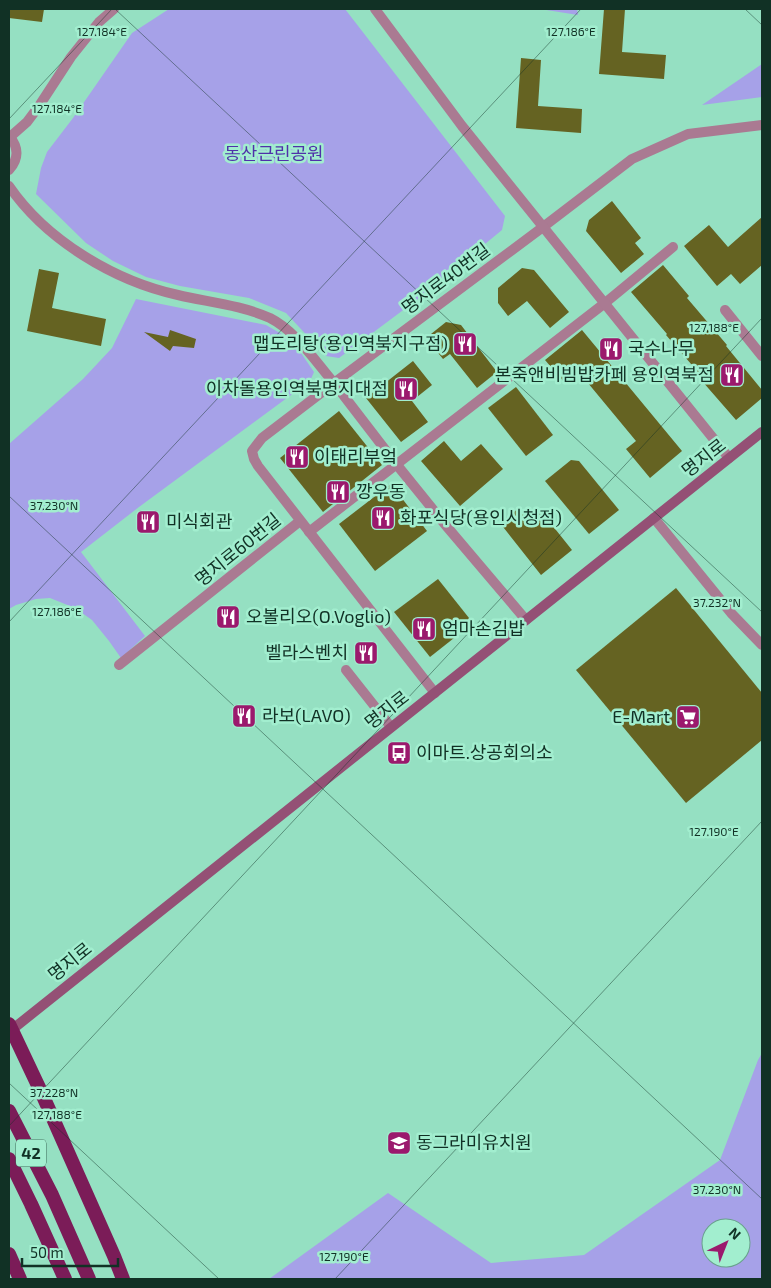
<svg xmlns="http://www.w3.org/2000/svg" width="771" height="1288" font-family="'Exo 2','Noto Sans KR',sans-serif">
	<rect width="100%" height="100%" fill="#95e0c2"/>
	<!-- green -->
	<g fill="#a6a1e8" fill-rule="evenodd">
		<polygon points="169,9 345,9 505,216 502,230 418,299 339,358 326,356 286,313 249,298 180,286 146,277 113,261 86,243 36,194 41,168 47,152 73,118 132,33"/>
		<polygon points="540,9 577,9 578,15"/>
		<polygon points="762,64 762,97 702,105"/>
		<polygon points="136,299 266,325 285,336 301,353 314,372 310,381 139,507 81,552 145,636 121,658 109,641 92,620 75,608 50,598 36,599 16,605 9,609 9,444 83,379 112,348"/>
		<path d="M 762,1053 L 762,1279 L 269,1279 L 388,1193 L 491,1263 L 584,1255 L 720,1160 L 758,1060 ZM 711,1228 L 741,1228 L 741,1258 L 711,1258 Z"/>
	</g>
	<!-- building -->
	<g fill="#656322">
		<polygon points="9,9 44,9 42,22 9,18"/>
		<polygon points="604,9 625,9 622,52 666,55 664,79 599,74"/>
		<polygon points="521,58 541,60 538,106 582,109 581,133 516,128"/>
		<polygon points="612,201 641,238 635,243 644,254 621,273 586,231 589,220"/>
		<polygon points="762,217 762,265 740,284 731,274 717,286 684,246 709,225 728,247"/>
		<polygon points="663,265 689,296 687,298 727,345 726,346 762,390 762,398 736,420 702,381 704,379 666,335 667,334 631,292"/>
		<polygon points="522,268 534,270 569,312 550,328 527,301 508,316 498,303 498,288"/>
		<polygon points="39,269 59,273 52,308 106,319 101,346 27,331"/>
		<polygon points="446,322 461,325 497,372 477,388 450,354 443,359 426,338"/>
		<polygon points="170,330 196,339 194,348 173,346 170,351 144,332 168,337"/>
		<polygon points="582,330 682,451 650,478 626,449 636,441 578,371 564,382 545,360"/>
		<polygon points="413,361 432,385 412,401 428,422 401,442 366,398"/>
		<polygon points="516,387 553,435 526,456 488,408"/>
		<polygon points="339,411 382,465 323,512 280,458"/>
		<polygon points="444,441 461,461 481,444 503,469 460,506 421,461"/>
		<polygon points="571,460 579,461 619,510 589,534 545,481"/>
		<polygon points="391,484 427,531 375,571 339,524"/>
		<polygon points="519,508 528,520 540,510 572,550 541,575 500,523"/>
		<polygon points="438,579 473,623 430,657 394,612"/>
		<polygon points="676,588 762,693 762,740 686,803 576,670"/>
	</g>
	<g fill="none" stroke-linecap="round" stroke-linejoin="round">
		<!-- pedestrian -->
		<g stroke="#aa7a92" stroke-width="10">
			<polyline points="725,310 762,356"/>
			<polyline points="334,383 397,465 448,528 526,620"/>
			<polyline points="309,532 605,303 673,247"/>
			<polyline points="346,670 391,727"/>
		</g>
		<!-- minor -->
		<g stroke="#aa7a92" stroke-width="10">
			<path d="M 9,136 C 19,147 19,159 9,170"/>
			<polyline points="10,137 27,122 39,106 71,57 99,22 114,9"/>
			<path d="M 9,186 C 46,240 114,281 178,295 C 208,302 241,305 270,318 C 296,331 315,361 334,383"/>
			<polyline points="654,518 732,614 762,645"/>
			<polyline points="119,665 300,521"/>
			<polyline points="435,693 258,466 254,459 252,451 262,438 334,383 543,227 632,159 688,134 762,125"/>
		</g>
		<!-- tertiary -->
		<polyline stroke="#aa7a92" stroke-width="10" points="375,9 462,126 729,458"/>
		<!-- secondary -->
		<polyline stroke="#945075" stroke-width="10" points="9,1032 762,432"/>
		<!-- trunk -->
		<g stroke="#7b1c58" stroke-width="14">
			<polyline points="9,1024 43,1096 114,1256 123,1279"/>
			<polyline points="9,1111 52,1195 89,1279"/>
			<polyline points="9,1159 31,1204 65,1279"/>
			<polyline points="9,1254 20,1279"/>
		</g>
	</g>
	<!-- ticks -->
	<path fill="none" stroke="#113125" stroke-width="1" stroke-opacity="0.45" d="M 115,9 L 762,612M 745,9 L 762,25M 9,119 L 112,9M 9,496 L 762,1199M 9,622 L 581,9M 9,1083 L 219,1279M 9,1126 L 762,318M 335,1279 L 762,821"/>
	<!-- icons -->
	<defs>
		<symbol id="restaurant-square" viewBox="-11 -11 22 22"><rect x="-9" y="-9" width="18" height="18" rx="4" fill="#9b196d" stroke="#a2eecf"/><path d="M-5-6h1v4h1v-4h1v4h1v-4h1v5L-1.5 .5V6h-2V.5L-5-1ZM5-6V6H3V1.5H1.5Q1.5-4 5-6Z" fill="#fff"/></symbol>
		<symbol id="supermarket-square" viewBox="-11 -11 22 22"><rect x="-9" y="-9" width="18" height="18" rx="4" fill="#9b196d" stroke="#a2eecf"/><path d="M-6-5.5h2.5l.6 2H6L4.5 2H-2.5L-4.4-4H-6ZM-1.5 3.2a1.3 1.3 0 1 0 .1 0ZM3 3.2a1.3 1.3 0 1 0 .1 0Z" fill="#fff"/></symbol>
		<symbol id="bus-square" viewBox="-11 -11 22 22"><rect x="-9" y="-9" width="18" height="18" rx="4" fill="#9b196d" stroke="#a2eecf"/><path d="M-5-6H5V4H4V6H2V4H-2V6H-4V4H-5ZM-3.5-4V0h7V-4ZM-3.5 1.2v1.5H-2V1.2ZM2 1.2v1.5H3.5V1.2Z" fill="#fff"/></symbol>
		<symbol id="school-square" viewBox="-11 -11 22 22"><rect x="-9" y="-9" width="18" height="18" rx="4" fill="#9b196d" stroke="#a2eecf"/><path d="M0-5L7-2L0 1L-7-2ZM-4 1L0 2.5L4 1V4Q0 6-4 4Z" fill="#fff"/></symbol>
	</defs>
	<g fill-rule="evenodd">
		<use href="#restaurant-square" x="451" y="330" width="28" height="28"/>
		<use href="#restaurant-square" x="597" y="335" width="28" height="28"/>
		<use href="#restaurant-square" x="718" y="361" width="28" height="28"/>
		<use href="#restaurant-square" x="392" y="375" width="28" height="28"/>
		<use href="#restaurant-square" x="283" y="443" width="28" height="28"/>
		<use href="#restaurant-square" x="324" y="478" width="28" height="28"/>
		<use href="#restaurant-square" x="369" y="504" width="28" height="28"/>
		<use href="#restaurant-square" x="134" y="508" width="28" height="28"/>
		<use href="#restaurant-square" x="214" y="603" width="28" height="28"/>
		<use href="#restaurant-square" x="410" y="615" width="28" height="28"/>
		<use href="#restaurant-square" x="352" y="639" width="28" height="28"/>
		<use href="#restaurant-square" x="230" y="702" width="28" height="28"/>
		<use href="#supermarket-square" x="674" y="703" width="28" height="28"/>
		<use href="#bus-square" x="385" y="739" width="28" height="28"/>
		<use href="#school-square" x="385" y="1129" width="28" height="28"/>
	</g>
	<g text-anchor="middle" stroke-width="5" stroke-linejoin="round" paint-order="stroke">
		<!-- shield labels -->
		<rect fill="#a2eecf" stroke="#3c6a58" stroke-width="1" x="16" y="1139.5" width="30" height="27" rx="4"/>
		<g font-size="16" font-weight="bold" fill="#113125">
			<text x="31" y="1159">42</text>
		</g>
		<!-- park labels -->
		<g font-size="18" fill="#4f31a9" stroke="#a2eecf">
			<text x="274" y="160">동산근린공원</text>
		</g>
		<!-- street labels -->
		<g font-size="18" fill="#113125" stroke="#a2eecf">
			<text transform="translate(446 279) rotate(-37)" y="6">명지로40번길</text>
			<text transform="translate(704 458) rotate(-38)" y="6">명지로</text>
			<text transform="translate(238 550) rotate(-39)" y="6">명지로60번길</text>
			<text transform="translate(387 710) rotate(-38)" y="6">명지로</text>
			<text transform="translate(70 962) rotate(-39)" y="6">명지로</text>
		</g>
		<!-- poi labels -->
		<g font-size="18" fill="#113125" stroke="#a2eecf" text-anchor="start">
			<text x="448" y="350" text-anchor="end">맵도리탕(용인역북지구점)</text>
			<text x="628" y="355">국수나무</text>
			<text x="714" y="381" text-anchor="end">본죽앤비빔밥카페 용인역북점</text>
			<text x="388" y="395" text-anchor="end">이차돌용인역북명지대점</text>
			<text x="314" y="463">이태리부엌</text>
			<text x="356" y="498">깡우동</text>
			<text x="400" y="524">화포식당(용인시청점)</text>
			<text x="166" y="528">미식회관</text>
			<text x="246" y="623">오볼리오(O.Voglio)</text>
			<text x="442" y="635">엄마손김밥</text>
			<text x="348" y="659" text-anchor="end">벨라스벤치</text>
			<text x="262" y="722">라보(LAVO)</text>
			<text x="670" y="723" text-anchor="end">E-Mart</text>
			<text x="416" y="759">이마트.상공회의소</text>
			<text x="416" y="1149">동그라미유치원</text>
		</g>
	</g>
	<g font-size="12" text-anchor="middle" fill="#113125" stroke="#a2eecf" stroke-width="5" stroke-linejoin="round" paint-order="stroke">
		<text x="102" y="36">127.184°E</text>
		<text x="571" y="36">127.186°E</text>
		<text x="57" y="113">127.184°E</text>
		<text x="714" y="332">127.188°E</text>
		<text x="54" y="510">37.230°N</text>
		<text x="717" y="607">37.232°N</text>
		<text x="57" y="616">127.186°E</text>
		<text x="714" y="836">127.190°E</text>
		<text x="54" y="1097">37.228°N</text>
		<text x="57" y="1119">127.188°E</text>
		<text x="717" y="1194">37.230°N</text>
		<text x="344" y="1261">127.190°E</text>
	</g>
	<!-- border -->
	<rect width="771" height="1288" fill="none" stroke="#113125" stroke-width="20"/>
	<!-- north arrow -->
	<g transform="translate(726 1243) rotate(43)"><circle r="24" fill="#a2eecf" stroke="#68a28b"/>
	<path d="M0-4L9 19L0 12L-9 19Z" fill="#9b196d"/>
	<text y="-8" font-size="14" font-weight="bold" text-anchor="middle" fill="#113125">N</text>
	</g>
	<!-- scale -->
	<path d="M22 1258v8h96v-8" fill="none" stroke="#113125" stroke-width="2.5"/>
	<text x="30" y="1258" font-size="15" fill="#113125" stroke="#a2eecf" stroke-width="4" paint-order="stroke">50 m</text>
</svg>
